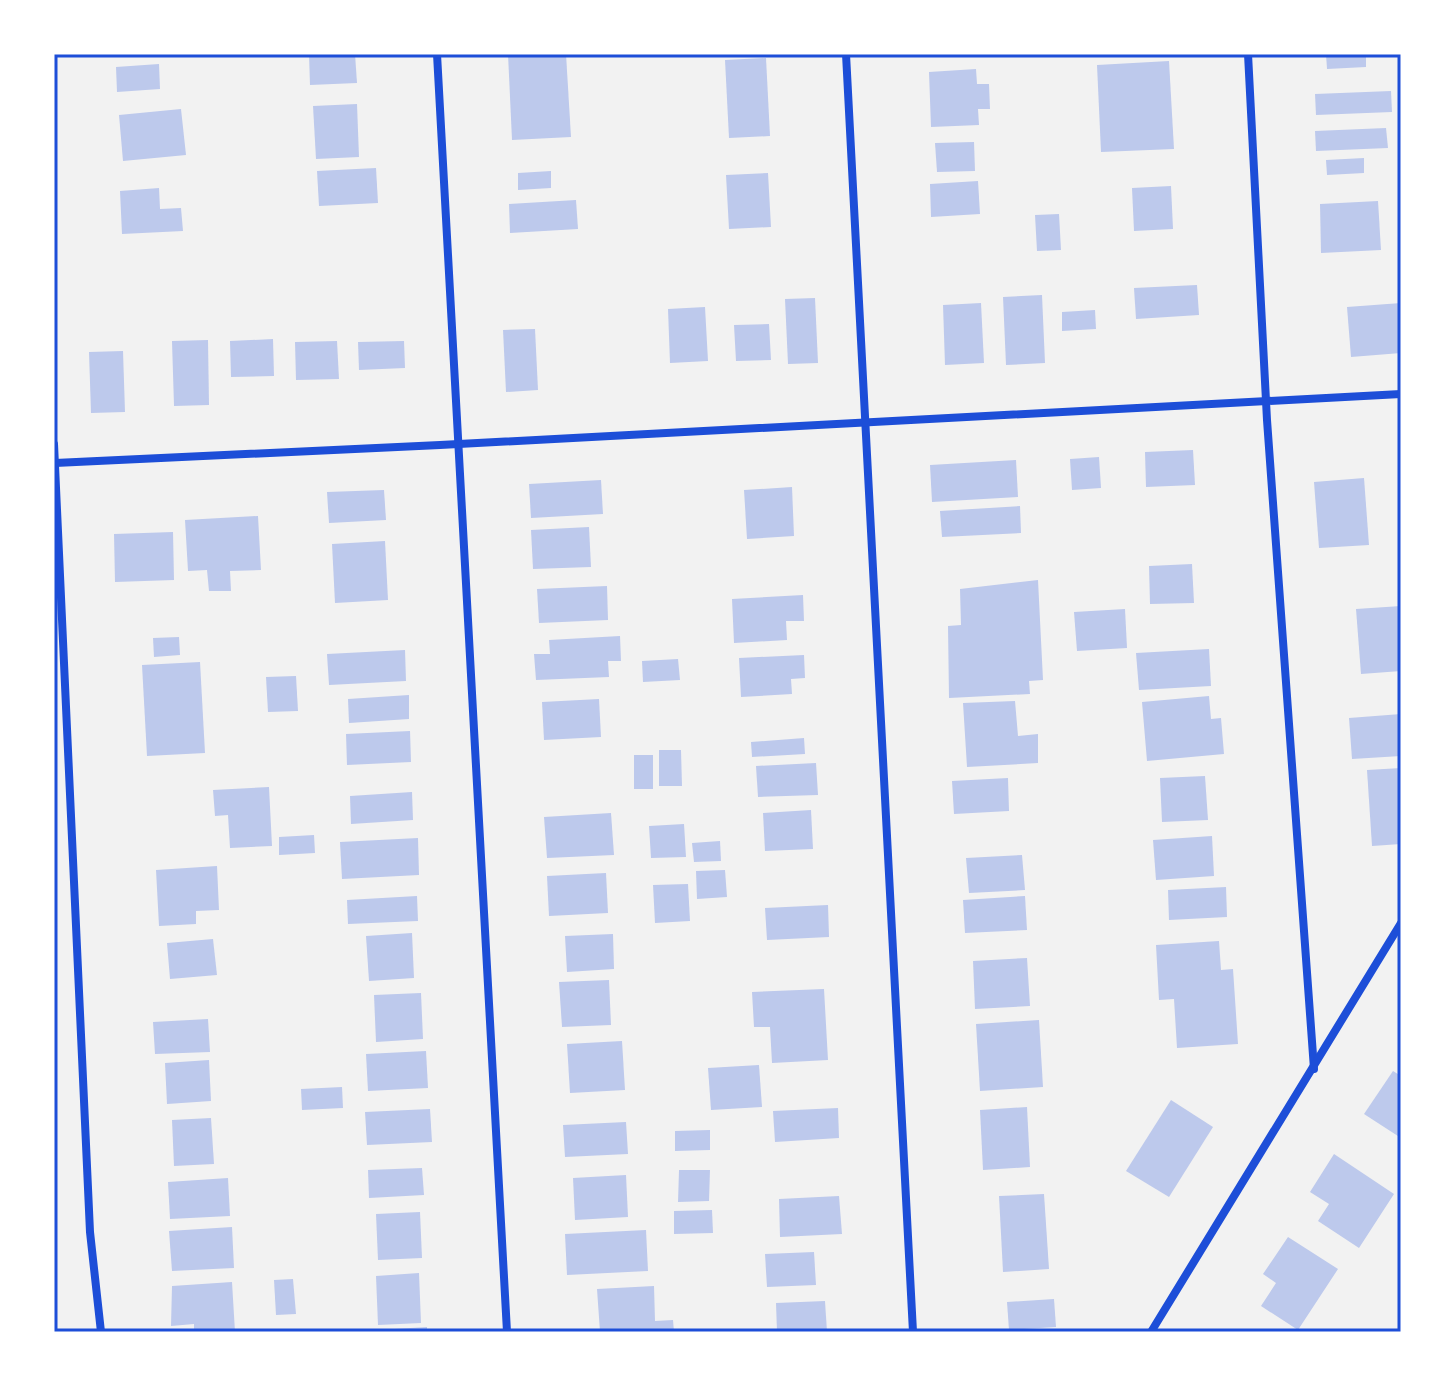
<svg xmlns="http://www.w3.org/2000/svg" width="1455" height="1386" font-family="'Fira Sans Condensed',sans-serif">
	<rect width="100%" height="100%" fill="#f2f2f2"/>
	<!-- building -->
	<g fill="#bdc9ec">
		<polygon points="309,54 355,54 357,83 310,85"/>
		<polygon points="508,54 566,54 571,137 512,140"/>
		<polygon points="1326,54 1366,54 1366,67 1327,69"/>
		<polygon points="766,58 770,136 729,138 725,60"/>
		<polygon points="1169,61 1174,149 1101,152 1097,65"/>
		<polygon points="159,64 160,89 117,92 116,67"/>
		<polygon points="976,69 977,84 989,84 990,109 978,109 979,125 931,127 929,72"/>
		<polygon points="1391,91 1392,112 1316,115 1315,94"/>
		<polygon points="357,104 359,157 316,159 313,106"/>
		<polygon points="181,109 186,155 123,161 119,115"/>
		<polygon points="1386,128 1388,148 1316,151 1315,131"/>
		<polygon points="974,142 975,171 937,172 935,143"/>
		<polygon points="1364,158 1364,173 1327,175 1326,160"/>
		<polygon points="376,168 378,203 319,206 317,171"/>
		<polygon points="551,171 551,188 518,190 518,173"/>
		<polygon points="768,173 771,227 729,229 726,175"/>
		<polygon points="978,181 980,214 931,217 930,184"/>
		<polygon points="1171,186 1173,229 1134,231 1132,188"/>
		<polygon points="159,188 160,209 181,208 183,231 122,234 120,191"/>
		<polygon points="576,200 578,229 510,233 509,204"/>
		<polygon points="1378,201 1381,250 1321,253 1320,204"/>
		<polygon points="1059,214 1061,250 1037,251 1035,215"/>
		<polygon points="1197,285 1199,315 1136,319 1134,288"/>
		<polygon points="1042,295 1045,363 1006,365 1003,297"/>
		<polygon points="815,298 818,363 788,364 785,299"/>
		<polygon points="981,303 984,363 945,365 943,305"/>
		<polygon points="1401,303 1401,353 1351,357 1347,307"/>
		<polygon points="705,307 708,361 670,363 668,309"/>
		<polygon points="1095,310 1096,329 1062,331 1062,312"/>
		<polygon points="769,324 771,360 736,361 734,325"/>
		<polygon points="535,329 538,390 506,392 503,330"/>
		<polygon points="273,339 274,376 231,377 230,341"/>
		<polygon points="208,340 209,405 174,406 172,341"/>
		<polygon points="337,341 339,379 296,380 295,342"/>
		<polygon points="404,341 405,368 359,370 358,342"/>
		<polygon points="123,351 125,412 91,413 89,352"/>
		<polygon points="1193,450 1195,485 1146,487 1145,452"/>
		<polygon points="1099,457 1101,488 1072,490 1070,459"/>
		<polygon points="1016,460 1018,497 932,502 930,465"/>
		<polygon points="1364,478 1369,545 1319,548 1314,482"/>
		<polygon points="601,480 603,514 531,518 529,484"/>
		<polygon points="792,487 794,536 747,539 744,490"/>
		<polygon points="384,490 386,520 329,523 327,492"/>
		<polygon points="1020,506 1021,533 942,537 940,511"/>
		<polygon points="258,516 261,570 230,571 231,591 209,591 207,570 188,571 185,520"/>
		<polygon points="589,527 591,567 533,569 531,530"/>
		<polygon points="173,532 174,580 115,582 114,534"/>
		<polygon points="385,541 388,600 335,603 332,544"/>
		<polygon points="1192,564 1194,603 1150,604 1149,566"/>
		<polygon points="1038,580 1043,680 1029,681 1030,694 949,698 948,626 961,625 960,589"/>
		<polygon points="607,586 608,620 539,623 537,589"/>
		<polygon points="803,595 804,621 786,621 787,640 734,643 732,599"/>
		<polygon points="1401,606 1401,671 1361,674 1356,609"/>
		<polygon points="1125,609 1127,648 1077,651 1074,612"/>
		<polygon points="620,636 621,661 608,661 609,677 536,680 534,654 550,654 549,640"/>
		<polygon points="179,637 180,655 154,657 153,638"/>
		<polygon points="1209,649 1211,686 1139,690 1136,653"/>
		<polygon points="405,650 406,681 329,685 327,654"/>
		<polygon points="804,655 805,678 791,679 792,694 741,697 739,658"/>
		<polygon points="678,659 680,680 643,682 642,661"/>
		<polygon points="200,662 205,753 147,756 142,665"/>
		<polygon points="296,676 298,711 268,712 266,677"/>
		<polygon points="409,695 409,719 349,723 348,699"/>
		<polygon points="1209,696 1211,719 1221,718 1224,754 1147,761 1142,702"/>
		<polygon points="599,699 601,737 544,740 542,702"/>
		<polygon points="1015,701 1018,736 1038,734 1038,763 967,767 963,703"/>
		<polygon points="1401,714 1401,756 1352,759 1349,718"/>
		<polygon points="410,731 411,762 347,765 346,734"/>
		<polygon points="804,738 805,754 752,757 751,742"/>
		<polygon points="659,750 681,750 682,786 659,786"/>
		<rect x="634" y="755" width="19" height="34"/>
		<polygon points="816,763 818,795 758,797 756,766"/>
		<polygon points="1401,768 1401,844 1372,846 1367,770"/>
		<polygon points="1205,776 1208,820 1162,822 1160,778"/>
		<polygon points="1008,778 1009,811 954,814 952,781"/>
		<polygon points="269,787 272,846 230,848 228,815 215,816 213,790"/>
		<polygon points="412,792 413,820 351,824 350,796"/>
		<polygon points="811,810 813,849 765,851 763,813"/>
		<polygon points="611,813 614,855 547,858 544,817"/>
		<polygon points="684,824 686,857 651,858 649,826"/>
		<polygon points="314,835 315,853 279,855 279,837"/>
		<polygon points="1212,836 1214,876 1156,880 1153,840"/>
		<polygon points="418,838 419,875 342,879 340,842"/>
		<polygon points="720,841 721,861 694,862 692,843"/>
		<polygon points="1022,855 1025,890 969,893 966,858"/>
		<polygon points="217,866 219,910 196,911 196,924 159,926 156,870"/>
		<polygon points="725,870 727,897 697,899 696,871"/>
		<polygon points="606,873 608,913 549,916 547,876"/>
		<polygon points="688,884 690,921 655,923 653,885"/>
		<polygon points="1226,887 1227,917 1169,920 1168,890"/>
		<polygon points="417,896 418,921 348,924 347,900"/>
		<polygon points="1025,896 1027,930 965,933 963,900"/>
		<polygon points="828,905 829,937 767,940 765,908"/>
		<polygon points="412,933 414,978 369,981 366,936"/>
		<polygon points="613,934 614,969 567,972 565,936"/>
		<polygon points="213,939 217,975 170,979 167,943"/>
		<polygon points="1219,941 1221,970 1233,969 1238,1044 1177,1048 1174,999 1159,1000 1156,945"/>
		<polygon points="1027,958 1030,1006 975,1009 973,961"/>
		<polygon points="609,980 611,1025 562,1027 559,982"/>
		<polygon points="824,989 828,1060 772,1063 770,1027 754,1027 752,992"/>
		<polygon points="421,993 423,1039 376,1042 374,995"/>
		<polygon points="208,1019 210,1052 155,1054 153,1022"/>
		<polygon points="1039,1020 1043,1087 980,1091 976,1024"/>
		<polygon points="622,1041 625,1090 570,1093 567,1044"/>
		<polygon points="426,1051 428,1088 368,1091 366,1054"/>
		<polygon points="209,1060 211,1101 167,1104 165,1063"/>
		<polygon points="759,1065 762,1107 711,1110 708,1068"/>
		<polygon points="1393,1071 1401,1076 1401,1138 1364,1114"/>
		<polygon points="342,1087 343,1108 302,1110 301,1089"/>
		<polygon points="1171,1100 1213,1127 1169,1197 1126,1171"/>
		<polygon points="1027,1107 1030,1167 983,1170 980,1110"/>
		<polygon points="838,1108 839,1138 775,1142 773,1111"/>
		<polygon points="430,1109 432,1142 367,1145 365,1112"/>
		<polygon points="211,1118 214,1164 174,1166 172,1120"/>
		<polygon points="626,1122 628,1154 565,1157 563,1125"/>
		<polygon points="710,1130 710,1150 675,1151 675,1131"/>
		<polygon points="1334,1154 1394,1194 1359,1248 1318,1221 1329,1204 1310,1192"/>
		<polygon points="422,1168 424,1195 369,1198 368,1170"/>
		<polygon points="679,1170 710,1170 709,1201 678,1202"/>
		<polygon points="626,1175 628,1217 575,1220 573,1178"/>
		<polygon points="228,1178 230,1216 170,1219 168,1182"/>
		<polygon points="1044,1194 1049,1269 1003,1272 999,1196"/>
		<polygon points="839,1196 842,1234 780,1237 779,1199"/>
		<polygon points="712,1210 713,1233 674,1234 674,1211"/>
		<polygon points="420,1212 422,1258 378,1260 376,1214"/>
		<polygon points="232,1227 234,1268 172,1271 169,1231"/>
		<polygon points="646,1230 648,1271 567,1275 565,1234"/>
		<polygon points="1288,1237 1338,1269 1298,1330 1261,1306 1276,1283 1263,1274"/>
		<polygon points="814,1252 816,1285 767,1287 765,1254"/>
		<polygon points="419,1273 421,1323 378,1325 376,1276"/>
		<polygon points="293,1279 296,1314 276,1315 274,1280"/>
		<polygon points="232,1282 235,1332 194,1332 194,1324 171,1326 172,1286"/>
		<polygon points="654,1286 655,1321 673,1320 674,1332 600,1332 597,1289"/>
		<polygon points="1054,1299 1056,1327 1009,1330 1007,1302"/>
		<polygon points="825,1301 827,1332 777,1332 776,1303"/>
		<polygon points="427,1327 427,1332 379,1332 378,1330"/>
	</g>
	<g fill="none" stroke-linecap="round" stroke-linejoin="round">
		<!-- minor -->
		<g stroke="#1d4ed8" stroke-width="8">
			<polyline points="437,54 507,1332"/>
			<polyline points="846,54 913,1332"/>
			<polyline points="1248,54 1267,420 1314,1069"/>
			<polyline points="54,444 90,1232 101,1332"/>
			<polyline points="55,463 440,445 1401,394"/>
			<polyline points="1151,1332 1401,923"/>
		</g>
	</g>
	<!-- border -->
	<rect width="1455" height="1386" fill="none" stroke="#ffffff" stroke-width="112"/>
	<rect x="56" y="56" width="1343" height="1274" fill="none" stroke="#1d4ed8" stroke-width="3"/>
</svg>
